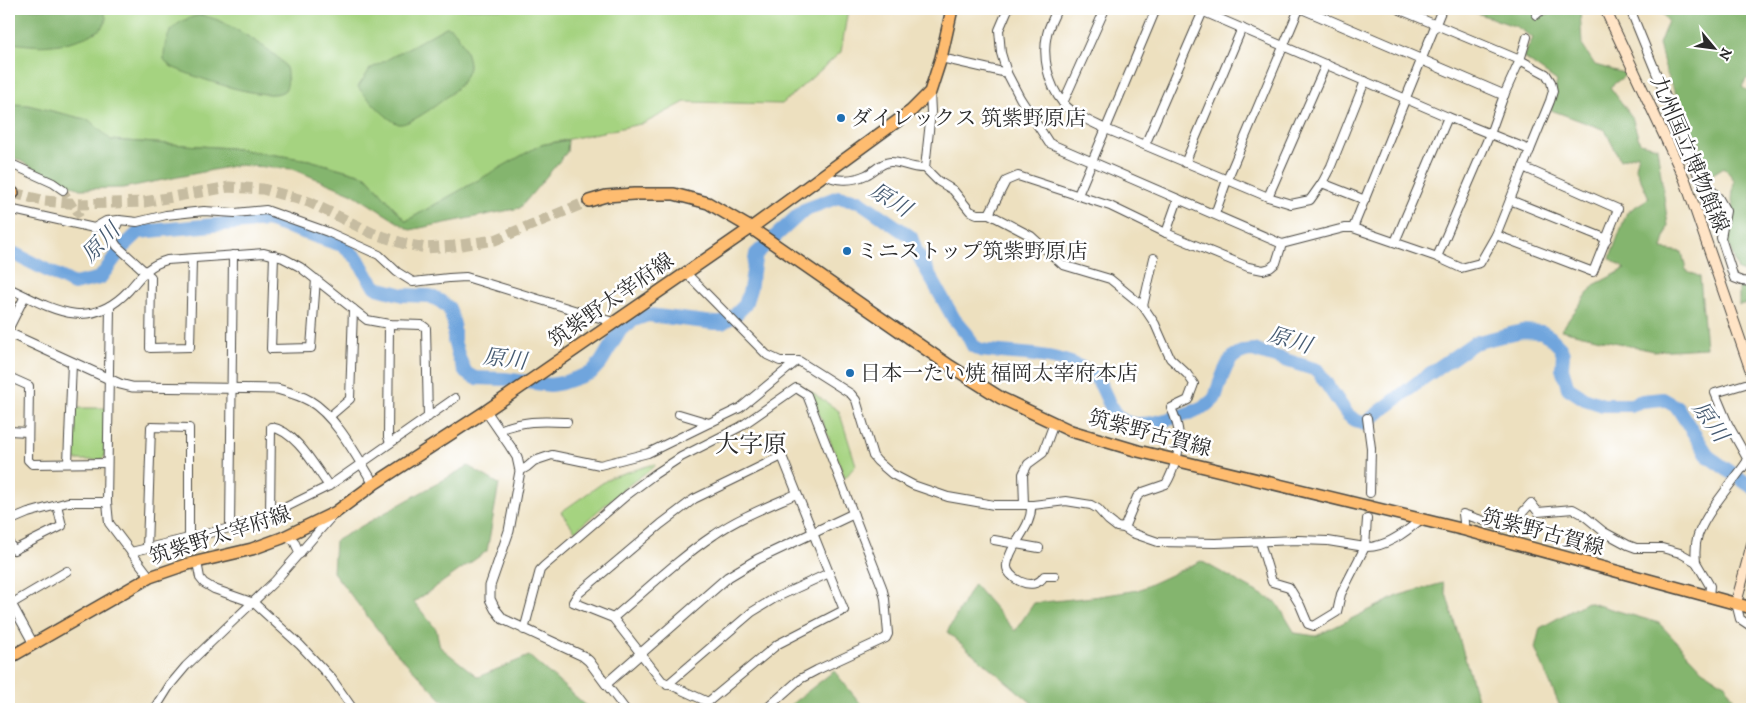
<svg xmlns="http://www.w3.org/2000/svg" width="1761" height="718" font-family="'IM FELL DW Pica','Noto Serif JP',serif">
	<rect width="100%" height="100%" fill="#fff"/>
	<filter id="ink" filterUnits="userSpaceOnUse"><feTurbulence type="fractalNoise" baseFrequency=".02" numOctaves="2"/><feDisplacementMap in="SourceGraphic" scale="10" xChannelSelector="R" yChannelSelector="G"/><feConvolveMatrix kernelMatrix="1 2 1 2 8 2 1 2 1" color-interpolation-filters="sRGB"/></filter>
	<filter id="wash" filterUnits="userSpaceOnUse"><feTurbulence type="fractalNoise" baseFrequency=".0096" numOctaves="4" result="noise"/><feDisplacementMap in="SourceGraphic" scale="20" xChannelSelector="R" yChannelSelector="G"/><feGaussianBlur stdDeviation="1.12" result="paint"/><feColorMatrix in="noise" values="0 0 0 0 0 0 0 0 0 0 0 0 0 0 0 0 0 1.4 0 .05"/><feComposite in="paint" operator="in"/></filter>
	<g filter="url(#wash)">
		<rect width="100%" height="100%" fill="#ede0bf"/>
		<!-- green -->
		<g fill="#a5d380" stroke="#687f56">
			<polygon points="9,9 848,9 841,52 782,104 685,102 645,123 541,145 406,221 366,176 309,160 230,148 111,140 9,104"/>
			<polygon points="810,391 839,411 856,465 845,478"/>
			<polygon points="73,408 106,408 105,456 101,460 76,460 71,456"/>
			<polygon points="654,464 655,466 622,490 575,531 561,512 611,477"/>
		</g>
		<!-- forest -->
		<g fill="#84b56e" stroke="#58704c">
			<path d="M 9,9 L 101,9 C 123,31 67,44 52,45 C 38,47 23,44 9,43 Z"/>
			<polygon points="1470,9 1537,9 1536,16 1580,9 1582,45 1595,65 1627,74 1610,87 1632,117 1640,143 1657,147 1668,225 1662,249 1682,252 1686,270 1700,277 1706,348 1653,351 1561,330 1594,285 1625,269 1610,258 1627,212 1649,198 1635,167 1638,154 1620,160 1605,130 1551,110 1557,81 1523,57 1533,38 1517,27 1471,11"/>
			<polygon points="1659,9 1752,9 1752,78 1746,79 1742,87 1752,94 1752,274 1738,270 1726,237 1733,209 1732,200 1734,180 1724,167 1708,177 1698,155 1701,145 1685,117 1682,105 1668,79 1659,44 1668,21"/>
			<path d="M 200,15 C 206,16 212,18 218,20 C 233,27 280,53 286,68 C 287,70 287,73 287,75 C 288,81 288,85 285,90 C 272,105 188,75 172,67 C 169,65 166,62 164,59 C 164,32 174,21 200,15 Z"/>
			<path d="M 446,27 C 453,27 456,33 460,39 C 464,46 470,59 469,68 C 468,72 465,78 462,82 C 455,93 411,126 399,124 C 388,121 369,99 361,91 L 358,87 L 370,69 Z"/>
			<polygon points="14,104 28,105 89,120 111,140 230,148 309,160 366,176 406,221 540,145 568,140 567,152 520,208 410,230 353,194 293,169 238,165 123,188 80,189 45,174 9,155 9,106"/>
			<polygon points="1739,284 1752,284 1752,302 1739,305"/>
			<polygon points="468,466 499,484 487,551 414,602 436,629 440,647 478,677 529,656 590,709 451,709 392,648 333,572 335,541"/>
			<polygon points="1201,561 1277,603 1295,633 1316,636 1400,595 1443,583 1480,709 1039,709 947,632 974,584 1015,631 1034,603 1093,597 1138,590"/>
			<polygon points="1587,602 1659,623 1703,670 1726,685 1739,709 1561,709 1535,648 1540,628"/>
			<polygon points="834,671 865,709 785,709"/>
		</g>
		<g fill="none" stroke-linecap="round" stroke-linejoin="round">
			<!-- river -->
			<path stroke="#70a5dd" stroke-width="14" d="M 9,251 L 74,284 L 100,278 L 122,248 L 139,232 L 267,220 L 342,245 L 358,259 L 369,279 L 377,288 L 403,295 L 430,296 L 440,301 L 449,308 L 454,324 L 454,341 L 459,358 L 466,373 L 475,378 L 505,379 L 550,385 L 562,383 L 591,373 L 601,362 L 621,329 L 634,320 L 648,315 L 714,323 L 722,323 L 735,315 L 745,305 L 750,289 L 756,254 L 804,210 L 838,197 L 859,201 L 911,237 L 916,251 L 954,319 L 967,334 L 973,346 L 981,350 C 1017,355 1058,352 1089,372 C 1110,385 1105,422 1135,424 C 1153,425 1201,413 1214,399 C 1216,396 1217,392 1218,388 C 1226,368 1228,351 1253,350 L 1317,370 L 1347,414 L 1353,419 L 1364,424 L 1422,379 L 1474,343 L 1522,331 L 1542,332 L 1550,337 L 1560,347 L 1563,354 L 1562,368 L 1568,388 L 1585,399 L 1603,405 L 1631,405 L 1642,401 L 1663,399 L 1677,407 L 1709,457 L 1752,487"/>
		</g>
	</g>
	<g filter="url(#ink)">
		<g fill="none" stroke-linecap="round" stroke-linejoin="round">
			<!-- minor-tunnel -->
			<g stroke="#c6bca1" stroke-width="8" stroke-dasharray="8 4" stroke-linecap="butt">
				<polyline points="63,190 82,220"/>
				<polyline points="1367,519 1370,493"/>
			</g>
			<!-- primary-tunnel -->
			<polyline stroke="#c6bca1" stroke-width="11" stroke-dasharray="11 5.5" stroke-linecap="butt" points="13,193 45,201 80,204 144,202 229,187 263,189 309,202 372,233 405,244 426,248 454,246 495,240 589,201"/>
			<defs>
				<g id="minor">
					<polyline points="1008,9 999,30 1001,53 1007,73 1020,98 1049,143 1282,244 1344,228 1353,228 1437,257 1461,268 1480,263 1496,235 1530,150 1448,117 1197,9"/>
					<path d="M 1057,9 C 1054,17 1049,25 1047,34 C 1042,57 1048,85 1063,103 C 1074,115 1091,122 1106,129 L 1268,197 L 1291,204 L 1310,200 L 1322,183 L 1331,166 L 1365,81"/>
					<polyline points="1398,9 1520,60 1546,74 1551,82 1553,91 1550,101 1530,150"/>
					<polyline points="1630,9 1698,175 1718,197 1726,211 1721,238 1734,278 1742,281 1752,282"/>
					<polyline points="1536,15 1539,12 1548,9"/>
					<polyline points="941,58 1007,73"/>
					<path d="M 930,92 L 931,112 L 925,168 L 938,181 L 953,190 L 970,211 L 977,214 L 989,214 L 1031,236 L 1063,265 L 1110,279 L 1143,306 L 1155,324 L 1170,358 L 1187,374 L 1194,384 L 1188,400 L 1171,408 C 1175,416 1178,426 1179,435 C 1182,447 1172,474 1166,484 L 1143,492 L 1137,497 L 1124,528"/>
					<polyline points="1063,103 1105,9"/>
					<polyline points="1145,145 1203,11"/>
					<polyline points="9,163 53,183 63,190"/>
					<polyline points="1185,163 1242,28"/>
					<path d="M 825,174 C 836,183 855,180 866,175 C 875,171 880,163 890,162 C 901,161 910,169 925,168"/>
					<polyline points="1322,183 1365,200"/>
					<polyline points="1078,195 1156,9"/>
					<polyline points="1268,197 1326,64"/>
					<polyline points="1510,200 1607,239"/>
					<polyline points="9,209 94,228 106,221 119,220 137,222 166,215 204,211 235,213 266,210 328,232 379,255 397,272 413,282 449,278 466,277 613,322"/>
					<polyline points="989,214 1006,181 1018,176 1110,206 1166,233 1248,267 1263,270 1270,268 1276,263 1282,244"/>
					<polyline points="1215,214 1227,180 1299,9"/>
					<polyline points="119,220 112,238 117,246 151,277 150,348 190,347 192,259"/>
					<polyline points="1353,228 1442,9"/>
					<polyline points="1166,233 1178,199"/>
					<polyline points="1496,235 1593,272 1618,209 1523,167"/>
					<polyline points="1395,242 1448,117"/>
					<polyline points="274,255 271,349 311,348 316,279"/>
					<polyline points="1437,257 1490,134 1504,95 1520,60 1527,37"/>
					<polyline points="685,272 767,355 780,361 799,361 851,394 856,400 870,446 873,456 877,461 892,474 913,485 948,497 994,505 1033,505 1066,501 1091,505 1098,509 1108,520 1117,527 1124,528 1132,533 1158,542 1215,543 1298,540 1328,541 1365,547 1367,519"/>
					<path d="M 9,288 C 52,309 89,333 129,290 C 142,275 147,266 167,260 L 264,253 L 283,258 L 300,267 L 367,320 L 389,324 L 422,325 L 426,328 L 428,417"/>
					<polyline points="110,306 107,502 109,523 150,577"/>
					<polyline points="1143,306 1154,258"/>
					<polyline points="389,324 388,437 390,443"/>
					<polyline points="9,328 25,296"/>
					<polyline points="9,377 29,386 28,460 32,464 107,463"/>
					<polyline points="679,414 709,423"/>
					<polyline points="329,417 350,399 353,309"/>
					<polyline points="1367,418 1371,448 1370,493"/>
					<path d="M 499,430 C 525,420 540,421 567,422"/>
					<polyline points="9,431 28,432"/>
					<polyline points="775,436 782,456"/>
					<polygon points="782,456 844,610 778,644 708,702 662,681 613,618 573,602 578,594 661,524 694,499"/>
					<polyline points="68,463 72,363"/>
					<polyline points="520,471 527,467 534,461 552,455 600,465 648,453 740,408 797,361"/>
					<polyline points="1024,505 1023,474 1028,464 1043,453 1054,423"/>
					<path d="M 1031,505 C 1033,528 1010,543 1007,565 C 1005,577 1034,594 1044,576 L 1055,576"/>
					<path d="M 270,515 L 271,427 C 296,431 315,467 329,486"/>
					<polyline points="9,521 28,513 68,502 107,502"/>
					<polyline points="230,528 233,255"/>
					<polyline points="1465,530 1463,514 1503,527 1515,521 1531,503 1538,512 1573,509 1582,514 1604,532 1628,545 1636,548 1662,548 1680,553 1696,562 1710,586 1709,596"/>
					<polyline points="287,536 294,541 300,554"/>
					<polyline points="994,540 1039,548"/>
					<path d="M 1260,542 L 1272,582 L 1289,587 L 1300,605 L 1308,624 L 1314,626 L 1337,612 L 1341,594 L 1365,547 C 1385,548 1405,533 1420,520"/>
					<polyline points="9,543 14,550 62,526 57,505"/>
					<polyline points="147,548 151,427 189,428 189,537"/>
					<polyline points="131,552 230,528 270,515 329,486 455,398"/>
					<polyline points="197,562 200,578 204,583 214,589 254,603 300,645 332,679 353,709"/>
					<path d="M 1696,562 C 1695,553 1695,544 1698,535 C 1708,509 1732,484 1748,460 L 1728,424 L 1715,393 L 1752,382"/>
					<polyline points="9,599 33,643"/>
					<polyline points="1736,603 1740,619 1752,627"/>
					<polyline points="11,604 67,571"/>
					<path d="M 613,618 C 646,590 678,559 714,535 C 738,518 769,506 796,494"/>
					<polyline points="524,630 540,570 544,566 627,495 655,474 681,457 740,427 796,388 807,395 882,587 885,599 888,634 886,638 817,670 800,679 766,709"/>
					<polyline points="606,684 625,709"/>
					<polyline points="667,685 752,612 775,598 829,573"/>
					<polyline points="155,709 170,685 186,666 275,581 334,514"/>
				</g>
				<g id="tertiary">
					<polyline points="1303,9 1504,95"/>
					<path d="M 9,333 L 120,384 L 132,387 L 277,389 C 288,392 300,395 310,401 C 336,416 358,459 374,484"/>
					<polyline points="486,411 510,446 517,457 520,471 509,531 490,586 490,599 495,609 503,619 583,656 589,661 606,684 728,577 758,559 853,514"/>
				</g>
				<g id="secondary">
					<polyline points="1605,9 1685,180 1752,374"/>
					<polyline points="1736,603 1752,544"/>
				</g>
				<g id="primary">
					<polyline points="9,192 13,193"/>
					<polyline points="589,201 606,196 634,194 674,194 708,203 751,228 950,366 1001,398 1071,431 1138,451 1465,530 1752,608"/>
					<polyline points="9,658 150,577 188,564 252,549 282,538 336,512 374,484 486,411 751,228 911,111 930,92 941,58 952,9"/>
				</g>
			</defs>
			<!-- minor casing -->
			<use href="#minor" stroke="#484641" stroke-width="10"/>
			<!-- tertiary casing -->
			<use href="#tertiary" stroke="#484641" stroke-width="11"/>
			<!-- secondary casing -->
			<use href="#secondary" stroke="#484641" stroke-width="12"/>
			<!-- primary casing -->
			<use href="#primary" stroke="#484641" stroke-width="14"/>
			<!-- minor -->
			<use href="#minor" stroke="#fff" stroke-width="8"/>
			<!-- tertiary -->
			<use href="#tertiary" stroke="#fff" stroke-width="9"/>
			<!-- secondary -->
			<use href="#secondary" stroke="#ffe4c6" stroke-width="10"/>
			<!-- primary -->
			<use href="#primary" stroke="#febc70" stroke-width="11"/>
		</g>
	</g>
	<!-- markers -->
	<g fill="#1f6fb2" stroke="#fff" stroke-width="2">
		<circle cx="841" cy="118" r="5"/>
		<circle cx="847" cy="251" r="5"/>
		<circle cx="850" cy="373" r="5"/>
	</g>
	<g text-anchor="middle" stroke-width="5" stroke-linejoin="round" paint-order="stroke">
		<!-- poi labels -->
		<g font-size="21" fill="#2b2b2b" stroke="#fff" text-anchor="start">
			<text x="851" y="125">ダイレックス 筑紫野原店</text>
			<text x="857" y="258">ミニストップ筑紫野原店</text>
			<text x="860" y="380">日本一たい焼 福岡太宰府本店</text>
		</g>
		<!-- street labels -->
		<g font-size="21" fill="#2b2b2b" stroke="#fff">
			<text transform="translate(1690 154) rotate(67)" y="7">九州国立博物館線</text>
			<text transform="translate(611 300) rotate(-35)" y="7">筑紫野太宰府線</text>
			<text transform="translate(1150 433) rotate(15)" y="7">筑紫野古賀線</text>
			<text transform="translate(1543 532) rotate(15)" y="7">筑紫野古賀線</text>
			<text transform="translate(220 535) rotate(-18)" y="7">筑紫野太宰府線</text>
		</g>
		<!-- water labels -->
		<g font-size="22" font-style="italic" fill="#475c72" stroke="#fff">
			<text transform="translate(891 199) rotate(32)" y="8">原川</text>
			<text transform="translate(100 242) rotate(-46)" y="8">原川</text>
			<text transform="translate(1290 339) rotate(17)" y="8">原川</text>
			<text transform="translate(505 358) rotate(7)" y="8">原川</text>
			<text transform="translate(1711 421) rotate(55)" y="8">原川</text>
		</g>
		<!-- quarter labels -->
		<g font-size="24" fill="#2b2b2b" stroke="#fff">
			<text x="751" y="452">大字原</text>
		</g>
	</g>
	<!-- margin -->
	<rect width="1761" height="718" fill="none" stroke="#fff" stroke-width="30"/>
	<!-- north arrow -->
	<g transform="translate(1714 48) rotate(119)" stroke="#ffffff" stroke-width="4" paint-order="stroke">
	<path d="M0-4L9 19L0 12L-9 19Z" fill="#2b2b2b"/>
	<text y="-8" font-size="14" font-weight="bold" text-anchor="middle" fill="#2b2b2b">N</text>
	</g>
</svg>
